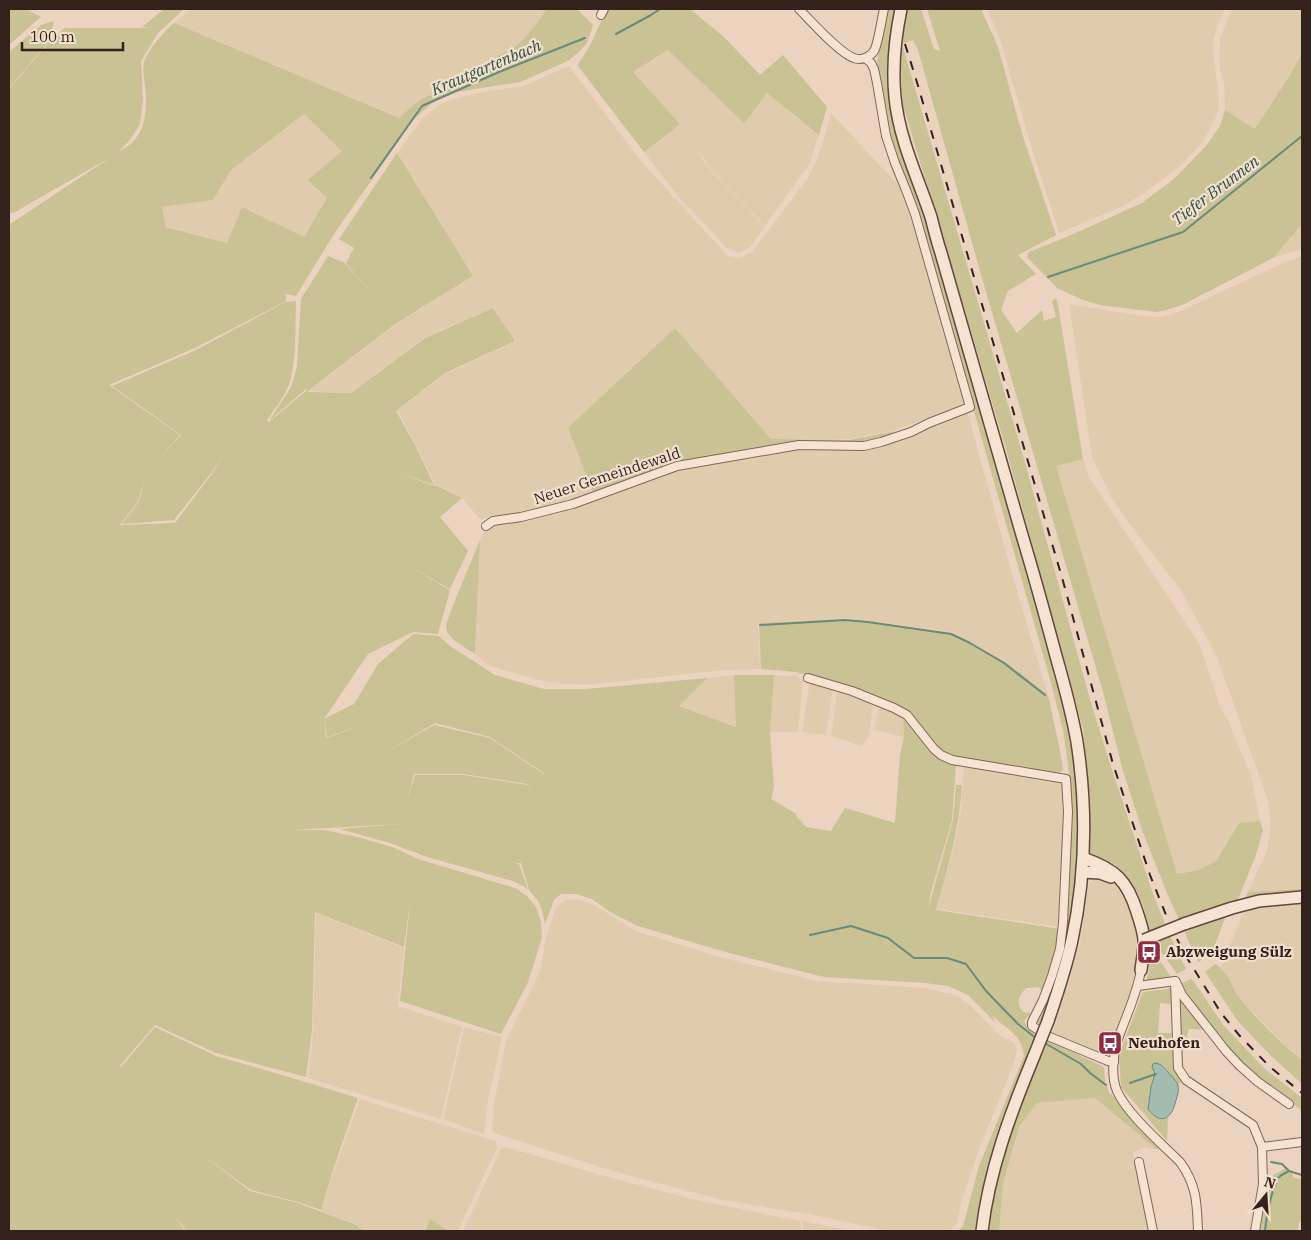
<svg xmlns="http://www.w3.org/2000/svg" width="1311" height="1240" font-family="'IBM Plex Serif',serif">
	<rect width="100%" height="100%" fill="#ebd3bf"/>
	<!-- farmland -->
	<g fill="#e0ccad">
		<polygon points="191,9 547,9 537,23 519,44 417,102 399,118 174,23"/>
		<polygon points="987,9 1225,9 1218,24 1213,42 1214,59 1219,98 1219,109 1214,121 1202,143 1179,167 1162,180 1138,197 1119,208 1059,233 1029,139 999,36"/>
		<polygon points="1232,9 1302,9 1302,53 1290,75 1255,129 1225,110 1224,83 1220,68 1219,56 1220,39"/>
		<polygon points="669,50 744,122 767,93 819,135 810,163 765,226 708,166 684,128 707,166 765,227 750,247 739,253 727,248 677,195 644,152 680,124 633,72"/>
		<polygon points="569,66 641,161 728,256 740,258 752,252 808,178 815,164 822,146 831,113 901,188 940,313 964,404 896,430 849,439 771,439 675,328 594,495 517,514 492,515 481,520 462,498 435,484 398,410 445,374 514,342 493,308 425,337 351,393 309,391 396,324 473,276 397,153 422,119 440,104 452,99 483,92 523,86"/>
		<polygon points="304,114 342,151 309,180 327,198 304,237 242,207 228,243 166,226 162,207 213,200 231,170"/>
		<polygon points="1302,225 1302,249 1275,257 1287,241"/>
		<polygon points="1302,256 1302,889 1248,892 1267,851 1271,825 1268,801 1217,657 1180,589 1131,526 1111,497 1092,457 1069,304 1143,316 1161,317 1176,313 1285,262"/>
		<polygon points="967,411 1012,574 1048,695 1005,661 952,632 845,618 758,623 760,669 724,670 586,685 564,684 540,680 489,666 475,654 480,540 485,530 494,524 515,522 568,511 678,469 772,451 814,447 865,447"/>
		<polygon points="1083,459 1089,477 1200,645 1221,710 1227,718 1251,776 1260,821 1239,823 1216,861 1199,870 1177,874 1056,466"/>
		<polygon points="734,675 737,727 679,706 707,678"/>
		<polygon points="774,675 796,676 803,680 798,732 770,732"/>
		<polygon points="810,681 833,687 826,735 802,732"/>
		<polygon points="841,692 870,700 873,704 869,736 862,746 831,736 837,694"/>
		<polygon points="882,706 903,717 904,737 874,730 878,711"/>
		<polygon points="964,764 1060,782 1064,789 1059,927 937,909 955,842 961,811"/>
		<polygon points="1095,879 1104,879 1113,882 1120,888 1130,902 1133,912 1139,946 1138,977 1113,1043 1105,1053 1096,1052 1052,1033 1080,942 1089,883"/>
		<polygon points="578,899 594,905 636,931 723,958 817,981 927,988 944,993 950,993 959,997 971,1006 999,1035 1014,1043 1017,1050 1014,1063 981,1144 961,1203 957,1223 949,1231 889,1231 818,1216 719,1199 616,1172 494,1133 492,1129 494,1104 506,1041 540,971 546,937 556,907 565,900"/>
		<polygon points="1302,900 1302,1060 1290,1051 1240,999 1221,967 1242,916 1247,911 1256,906"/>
		<polygon points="316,913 404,948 398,1006 462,1027 441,1119 308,1078 313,1032"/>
		<polygon points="464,1027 502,1037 488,1100 484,1134 443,1119"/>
		<polygon points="1095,1098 1156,1149 1143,1148 1133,1152 1148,1231 999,1231 1003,1184 1019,1127 1037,1103"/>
		<polygon points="360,1099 495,1141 497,1148 458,1231 450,1231 430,1219 424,1231 365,1231 356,1225 321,1211 336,1165"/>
		<polygon points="506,1147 608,1177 700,1201 800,1221 802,1231 463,1231 501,1149"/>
		<polygon points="802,1221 852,1231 804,1231"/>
	</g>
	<!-- green -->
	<g fill="#c8c294" fill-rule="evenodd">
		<polygon points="9,9 26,9 41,17 40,18 36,21 9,45"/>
		<path d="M 164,9 L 184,9 L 158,33 L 141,61 L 143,99 L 140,124 L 130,140 L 118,152 C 125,148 131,145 136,138 C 147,125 147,102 145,86 C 144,77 142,68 145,59 C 150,47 165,31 174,23 L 399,118 L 417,102 L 519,44 L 537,23 L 547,9 L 577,9 L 593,25 L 587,43 L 581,50 L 568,61 L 520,82 L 456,92 L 433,102 L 414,119 L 334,234 L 296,296 L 286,294 L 286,301 L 195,348 L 109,385 L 180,435 L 148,471 L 181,435 L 112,386 L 196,350 L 285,302 L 296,301 C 295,324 297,367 288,387 C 283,399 274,410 267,420 L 269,422 L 307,390 L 306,389 L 269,421 L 291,387 L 297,367 L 301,299 L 328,256 L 345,263 L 376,299 L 346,263 L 354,248 L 339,239 L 397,153 L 473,276 L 395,324 L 308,391 L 309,392 L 351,393 L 425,338 L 493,308 L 515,341 L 445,373 L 396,411 L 415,445 L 434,485 L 390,470 L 434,486 L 435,485 L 462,498 L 440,517 L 468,551 L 450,589 L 396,559 L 450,590 L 438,634 L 413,632 L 368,654 L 324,719 L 326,738 L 351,729 L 352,728 L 327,737 L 324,719 L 354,704 L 378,664 L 413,634 L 439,636 L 450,646 L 495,675 L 544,689 L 586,689 L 707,678 L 679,706 L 736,727 L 734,675 L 774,675 L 770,732 L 774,788 L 771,799 L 795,813 L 797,817 L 806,827 L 831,831 L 845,808 L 895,823 L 900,755 L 904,737 L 903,717 C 916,728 926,751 941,758 C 946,760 951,761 956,763 L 952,820 L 931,892 L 928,909 L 953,820 L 956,785 L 962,785 C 959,830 948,867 936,910 L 1060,929 C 1058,951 1050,972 1042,993 L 1039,987 L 1026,988 C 1019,996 1015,1002 1023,1012 L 1031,1013 L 1024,1021 L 1028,1029 L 1036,1035 L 1104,1067 L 1105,1082 L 1109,1093 L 1119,1100 L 1164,1149 L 1156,1149 L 1095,1098 L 1037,1103 L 1019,1127 L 1003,1184 L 999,1231 L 987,1231 L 996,1181 L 1009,1133 L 1043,1047 L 1032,1043 L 985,1180 L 976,1231 L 958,1231 L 963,1226 L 979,1166 L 1024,1056 C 1021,1031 1005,1030 991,1014 C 989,1011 987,1007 985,1003 L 996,1023 L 968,995 L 948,986 L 925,983 L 824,977 L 722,951 L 638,926 L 612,913 L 592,899 L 576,894 L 561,894 L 554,900 L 545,924 L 542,910 L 538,901 L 529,890 L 521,863 L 514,863 L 519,864 L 528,889 L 513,881 L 427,857 L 393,844 L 340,829 L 400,824 L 293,830 L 324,830 L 361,838 L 392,847 L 418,859 L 515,888 L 527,896 L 536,907 L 541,922 L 542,938 L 528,982 L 501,1034 L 400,1001 L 410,903 L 404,947 L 315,912 L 312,1030 L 306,1077 L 216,1053 L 155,1025 L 120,1066 L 194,1148 L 121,1067 L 155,1027 L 216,1056 L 279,1074 L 358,1098 L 335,1164 L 321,1210 L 298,1202 L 251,1190 L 200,1153 L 250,1191 L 298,1203 L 356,1225 L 364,1231 L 186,1231 L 180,1222 L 169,1216 L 179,1222 L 185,1231 L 9,1231 L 9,225 L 111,157 L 15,212 L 9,214 L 9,89 L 50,41 L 53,39 L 64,28 L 152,28 L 142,27 ZM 304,114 L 342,151 L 308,180 L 327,198 L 304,237 L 242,207 L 227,243 L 166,227 L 162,207 L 213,200 L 231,170 ZM 226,452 L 211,475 L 175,523 L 120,525 L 137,503 L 146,476 L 138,503 L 122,524 L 174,520 L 212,472 ZM 435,723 L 490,737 L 542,772 L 546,778 L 542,773 L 490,738 L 434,725 L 385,753 ZM 414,774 L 463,774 L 527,784 L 531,788 L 527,785 L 463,775 L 415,775 L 406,803 Z"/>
		<path d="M 607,9 L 690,9 L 725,38 L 760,75 L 783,55 L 827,107 L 819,135 L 767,93 L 744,123 L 668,50 L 633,72 L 680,124 L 644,152 L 578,66 C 580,59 585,55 588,49 C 595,36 600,22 607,9 Z"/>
		<path d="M 887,9 L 896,9 C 885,51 884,97 897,139 C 903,159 912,178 920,196 L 1027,561 L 1075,749 L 1078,845 L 1072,925 L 1056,980 L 1039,1026 L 1036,1024 L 1040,1011 L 1057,970 L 1068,857 L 1071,796 L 1068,764 L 1063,730 L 1051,683 L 924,235 L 905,176 L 896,161 L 883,108 L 880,78 L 877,60 Z"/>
		<path d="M 906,9 L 921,9 L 934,49 L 940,51 L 927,9 L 981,9 L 998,47 L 1023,137 L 1056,235 L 1018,255 L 1036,274 L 1008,291 L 1001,310 L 1017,333 L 1042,310 L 1044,321 L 1056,317 L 1052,301 L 1056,298 L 1058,305 L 1083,459 L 1056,466 L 1177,874 L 1199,870 L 1216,861 L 1239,823 L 1260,821 L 1263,830 L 1257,852 L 1237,902 L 1229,908 L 1211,955 L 1198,962 L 1167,893 L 1142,830 L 1123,771 L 1103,692 L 982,278 L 918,50 L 913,40 L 902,44 L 1026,466 L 1089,696 L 1111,767 L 1152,891 L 1167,929 L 1186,969 L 1177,974 L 1151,937 L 1147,929 L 1144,909 L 1140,898 L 1131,883 L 1116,865 L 1090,855 L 1089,788 L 1083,729 L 1004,442 L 903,105 C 900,69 900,44 906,9 Z"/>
		<polygon points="54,21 50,40 9,88 9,52 41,25"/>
		<polygon points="1302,53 1302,225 1287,241 1275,257 1184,304 1167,310 1156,312 1100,305 1083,300 1057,288 1027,257 1029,252 1069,236 1142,203 1174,179 1206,146 1220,126 1225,110 1255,129 1290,75"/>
		<polygon points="675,328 771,439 849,440 896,431 871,442 810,441 773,445 684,462 680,460 594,495 568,428"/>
		<polygon points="480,540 475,654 455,641 447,632 446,625 452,608"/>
		<polygon points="845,619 953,633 1006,662 1048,695 1059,746 1063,769 1058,775 947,755 936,748 893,705 875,696 832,681 807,675 796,672 761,669 759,623"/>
		<polygon points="1302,889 1302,895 1245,899 1248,892"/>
		<polygon points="1150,946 1171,977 1146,982 1149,971"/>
		<path d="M 1215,964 C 1228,970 1232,990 1242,1001 C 1259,1021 1281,1044 1302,1060 L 1302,1084 L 1267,1052 L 1237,1020 L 1205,972 Z"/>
		<path d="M 1192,979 L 1224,1026 L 1265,1069 L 1302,1098 L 1302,1110 C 1267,1088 1237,1063 1213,1030 L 1189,1029 L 1182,1053 L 1183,1068 L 1181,1082 L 1178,1084 L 1163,1065 C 1150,1079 1150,1091 1148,1109 C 1153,1115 1159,1119 1168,1118 L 1167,1141 L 1121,1087 L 1119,1055 L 1143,992 L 1167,989 ZM 1160,1003 L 1180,1005 L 1178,1025 L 1172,1033 L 1158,1033 Z"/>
		<polygon points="1284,1169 1290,1169 1294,1178 1302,1179 1302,1221 1299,1223 1298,1231 1258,1231 1266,1195 1273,1175"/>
		<polygon points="430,1219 449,1231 425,1231"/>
	</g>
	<!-- water -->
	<path fill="#a2bdaf" stroke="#6a8a7a" d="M 1156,1063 C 1162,1065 1164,1067 1168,1072 C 1171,1076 1176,1080 1178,1085 C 1179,1090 1178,1095 1176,1100 C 1172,1119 1161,1126 1148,1109 L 1151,1087 L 1155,1074 L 1152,1067 L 1153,1064 Z"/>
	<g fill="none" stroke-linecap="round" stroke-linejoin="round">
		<!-- stream -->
		<g stroke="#6a8a7a" stroke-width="2">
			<polyline points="616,34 651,15 660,9"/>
			<polyline points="371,178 422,106 499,72 585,38"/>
			<polyline points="1048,277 1183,232 1302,136"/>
			<polyline points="760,625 845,620 868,622 951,634 970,643 1004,663 1045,695"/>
			<polyline points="810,935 851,926 888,938 914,958 947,958 966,964 986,991 1018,1024 1037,1039"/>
			<polyline points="1043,1042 1081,1064 1090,1073 1106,1085"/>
			<polyline points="1130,1083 1156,1074"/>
			<polyline points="1271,1162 1282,1164 1289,1171"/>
			<path d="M 1265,1231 C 1266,1219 1272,1186 1279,1177 C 1282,1174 1286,1173 1289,1171 L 1302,1175"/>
		</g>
		<defs>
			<g id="street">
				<path d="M 799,9 C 811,21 839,53 854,58 C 861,61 870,57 874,51 C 878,45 882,17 884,9"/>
				<polyline points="601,15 604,9"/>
				<polyline points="486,526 493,521 521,517 573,504 677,466 799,445 864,446 881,442 911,432 929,423 970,407 915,214 906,190 895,163 886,136 877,83 874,69 871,63 865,58"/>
				<polyline points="808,678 852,691 894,708 907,715 934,749 941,755 952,760 1066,779 1068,812 1063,923 1060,949 1052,976 1043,1000 1032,1022 1032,1026 1050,1037 1108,1061 1114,1062"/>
				<path d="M 1141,970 C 1137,995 1125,1018 1117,1042 C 1113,1057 1111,1077 1117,1091 C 1128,1115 1161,1143 1180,1162 C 1197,1185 1197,1204 1198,1231"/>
				<polyline points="1175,981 1178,1068 1186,1080 1253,1125 1262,1147 1263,1184 1255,1231"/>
				<polyline points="1176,982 1182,995 1226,1051 1240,1066 1258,1082 1289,1104"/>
				<polyline points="1138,986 1175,981"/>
				<polyline points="1262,1147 1302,1142"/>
				<polyline points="1139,1162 1153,1231"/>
			</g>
			<g id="secondary">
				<path d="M 901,9 C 895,38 892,67 895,97 C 899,139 918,178 931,217 C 934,229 937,241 941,253 C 968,347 995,441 1022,535 C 1034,575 1045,615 1056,656 C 1064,684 1072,713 1077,742 C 1087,808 1086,875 1072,940 C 1066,968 1057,994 1048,1021"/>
				<path d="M 1083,858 C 1115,869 1127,880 1137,912 C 1140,921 1143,930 1144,939 C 1145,949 1142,960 1141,970"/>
				<polyline points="1082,872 1100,873 1111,877"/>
				<polyline points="1184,924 1232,908 1259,901 1302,897"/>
				<path d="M 982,1231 C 989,1170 1011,1112 1034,1056"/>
			</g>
		</defs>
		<!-- street casing -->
		<use href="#street" stroke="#836558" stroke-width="10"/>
		<!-- secondary casing -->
		<use href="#secondary" stroke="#64463c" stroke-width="14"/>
		<!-- street -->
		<use href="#street" stroke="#f7e3d2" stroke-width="8"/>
		<!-- secondary -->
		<use href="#secondary" stroke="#f7e3d2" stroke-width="11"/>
		<!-- rail -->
		<polyline stroke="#33221c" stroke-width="2" stroke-dasharray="9 9" stroke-linecap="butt" points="905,44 916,79 1063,581 1113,764 1150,875 1170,925 1184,953 1221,1013 1239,1035 1270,1067 1302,1093"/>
		<defs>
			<g id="secondary-bridge">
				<polyline points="1144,940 1184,924"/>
				<polyline points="1034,1056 1048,1021"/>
			</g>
		</defs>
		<!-- secondary-bridge casing -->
		<use href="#secondary-bridge" stroke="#64463c" stroke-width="14" stroke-linecap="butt"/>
		<!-- secondary-bridge -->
		<use href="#secondary-bridge" stroke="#f7e3d2" stroke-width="11"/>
	</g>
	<!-- icons -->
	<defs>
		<symbol id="bus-square" viewBox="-11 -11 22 22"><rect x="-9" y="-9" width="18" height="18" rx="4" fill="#8e2c44" stroke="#f3dfce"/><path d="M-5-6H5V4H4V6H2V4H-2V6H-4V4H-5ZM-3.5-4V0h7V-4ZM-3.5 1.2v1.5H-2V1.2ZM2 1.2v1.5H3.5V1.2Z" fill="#fff"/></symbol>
	</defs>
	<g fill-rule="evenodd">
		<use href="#bus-square" x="1135" y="938" width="28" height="28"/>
		<use href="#bus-square" x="1096" y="1029" width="28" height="28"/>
	</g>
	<g text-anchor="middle" stroke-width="4.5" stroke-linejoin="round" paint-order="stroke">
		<!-- street labels -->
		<g font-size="15" fill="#33221c" stroke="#f3dfce">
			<text transform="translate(607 476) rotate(-18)" y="5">Neuer Gemeindewald</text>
		</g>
		<!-- poi labels -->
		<g font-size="15" font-weight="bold" fill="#33221c" stroke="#f3dfce" text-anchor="start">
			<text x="1166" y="957">Abzweigung Sülz</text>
			<text x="1128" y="1048">Neuhofen</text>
		</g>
		<!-- water labels -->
		<g font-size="16" font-style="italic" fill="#2c5246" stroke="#f3dfce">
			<text transform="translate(486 67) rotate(-23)" y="6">Krautgartenbach</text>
			<text transform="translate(1215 190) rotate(-37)" y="6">Tiefer Brunnen</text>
		</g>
	</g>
	<!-- border -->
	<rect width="1311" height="1240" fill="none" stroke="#33221c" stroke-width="20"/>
	<!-- north arrow -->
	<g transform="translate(1266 1195) rotate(18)" stroke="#f3dfce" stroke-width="4" paint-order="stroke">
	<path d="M0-4L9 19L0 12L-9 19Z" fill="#33221c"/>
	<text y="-8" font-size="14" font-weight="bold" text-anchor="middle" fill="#33221c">N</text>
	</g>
	<!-- scale -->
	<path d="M22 42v8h101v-8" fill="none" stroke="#33221c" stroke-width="2.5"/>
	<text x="30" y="42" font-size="15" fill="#33221c" stroke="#f3dfce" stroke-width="4" paint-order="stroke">100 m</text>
</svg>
